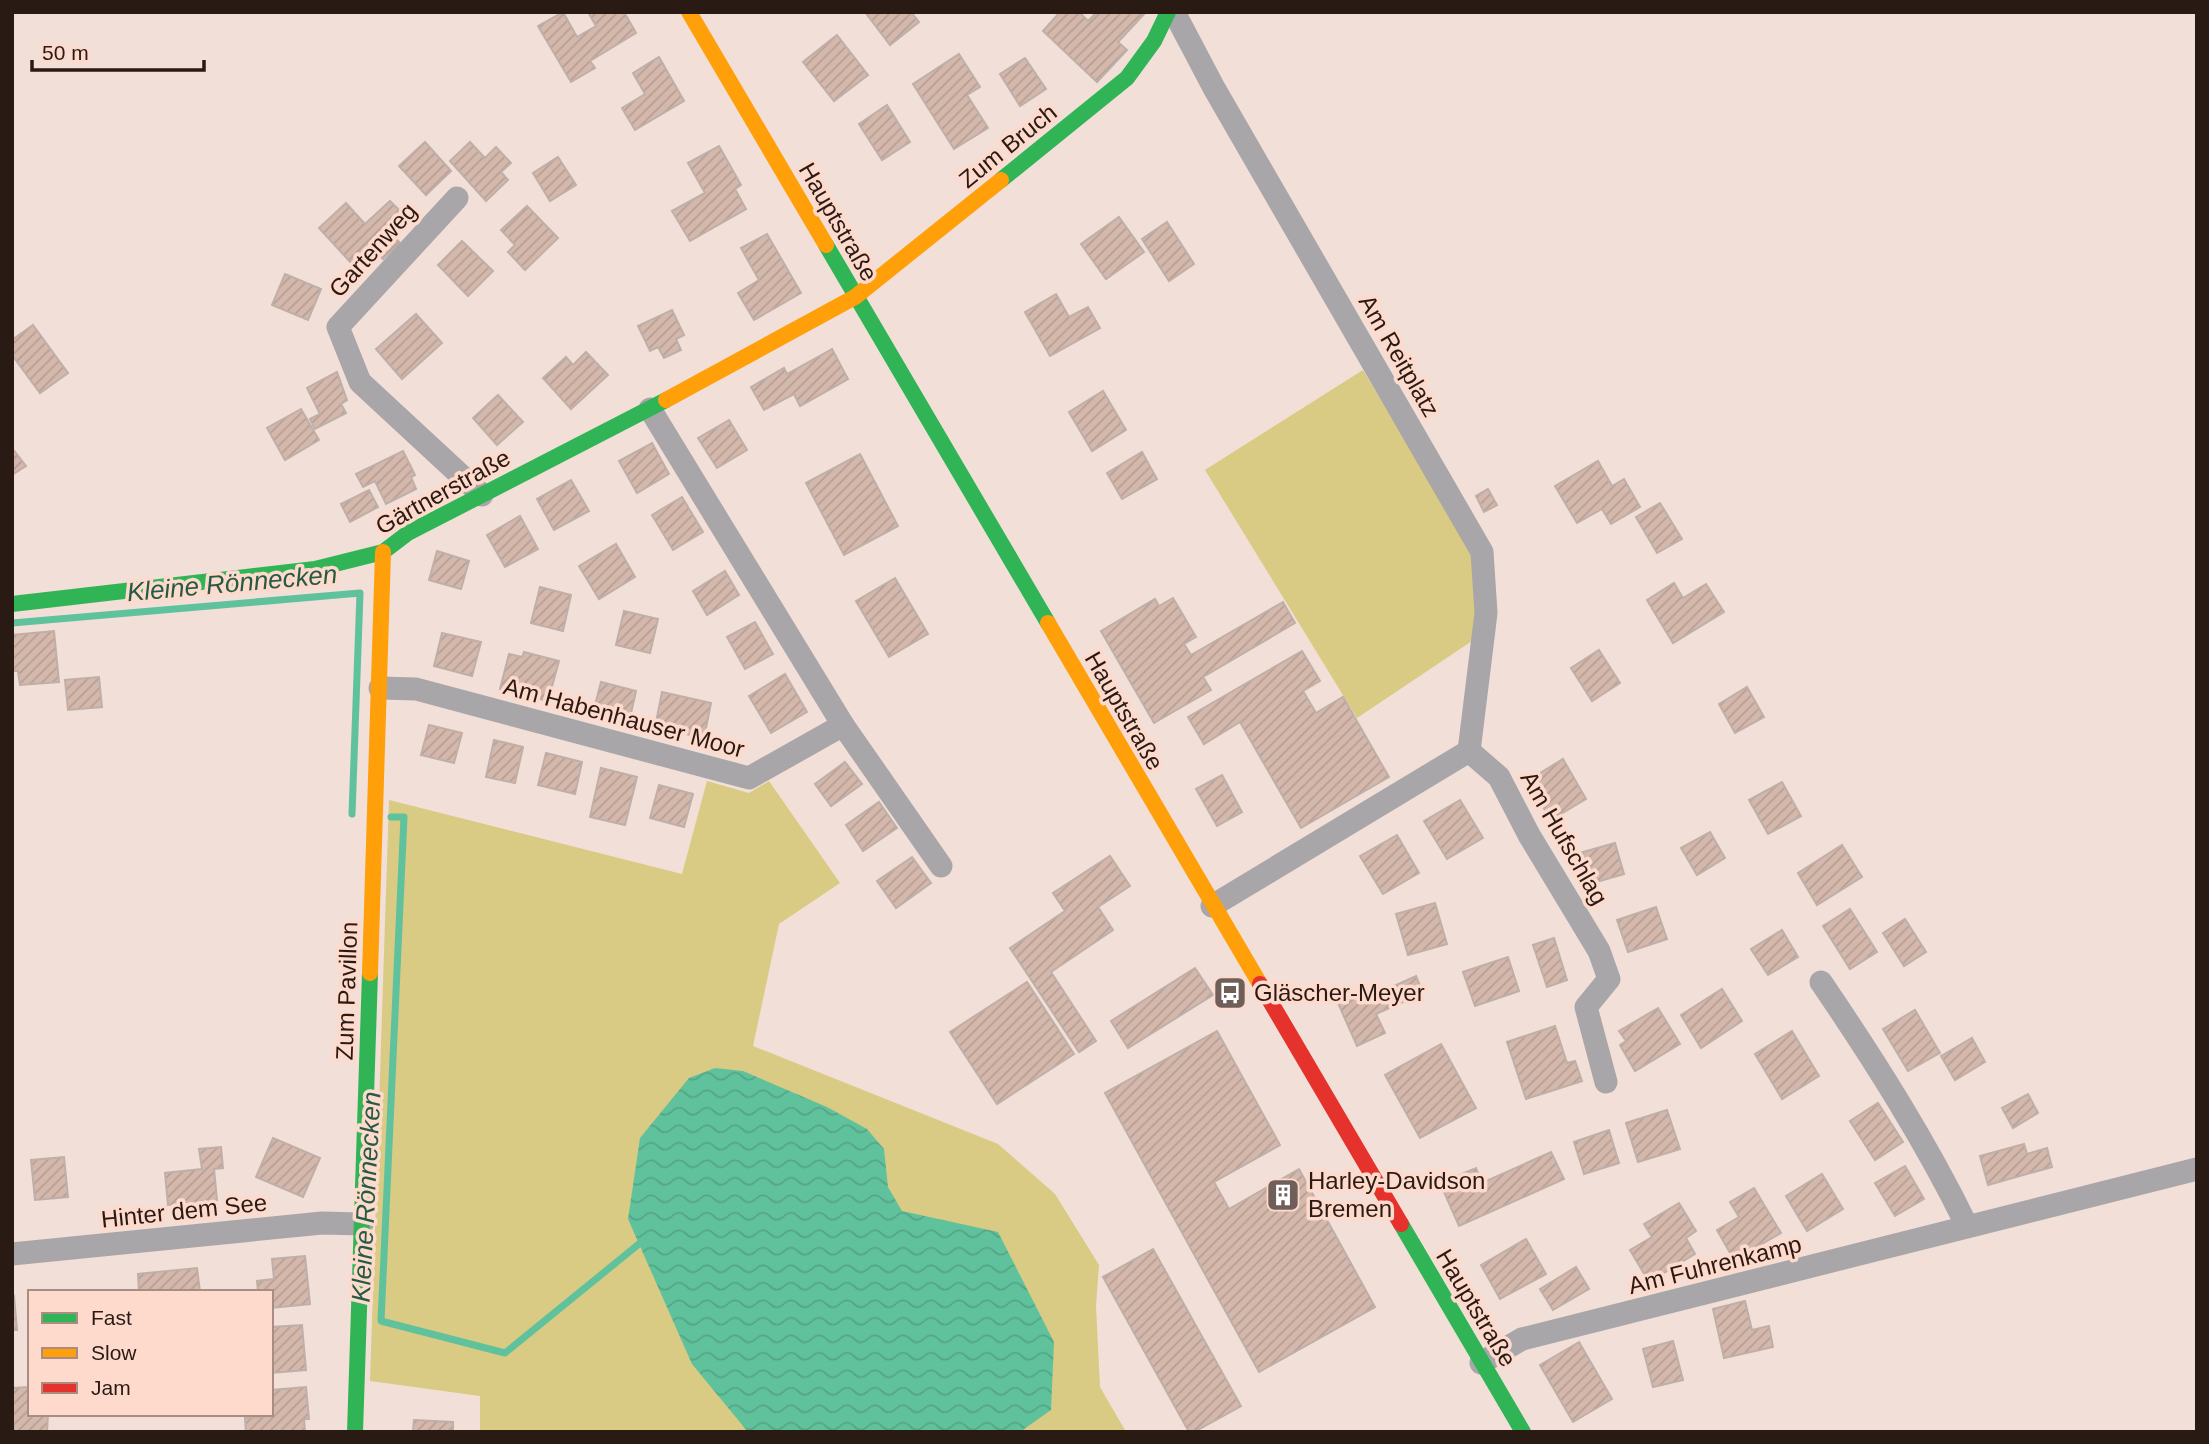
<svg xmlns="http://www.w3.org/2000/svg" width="2209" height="1444" font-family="Helvetica,sans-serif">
	<defs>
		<pattern id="water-waves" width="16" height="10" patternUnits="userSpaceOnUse" patternTransform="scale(1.75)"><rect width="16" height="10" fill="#60c29c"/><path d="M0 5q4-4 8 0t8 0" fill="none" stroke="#54a686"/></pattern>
		<pattern id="building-hatch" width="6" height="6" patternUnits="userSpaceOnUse" patternTransform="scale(1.75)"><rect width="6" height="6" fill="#d5b8ac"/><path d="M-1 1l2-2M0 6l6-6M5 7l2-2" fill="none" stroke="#b79e93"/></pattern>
	</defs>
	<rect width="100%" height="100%" fill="#f2dfd7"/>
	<!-- park -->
	<g fill="#d9ca84">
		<polygon points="1363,370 1477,560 1479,602 1472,641 1357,718 1205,470"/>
		<polygon points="707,781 749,793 769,781 840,883 779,924 753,1046 998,1144 1055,1194 1099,1265 1096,1306 1100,1387 1126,1432 480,1432 480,1396 370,1381 389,800 682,874"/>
	</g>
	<!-- water -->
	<polygon fill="url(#water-waves)" points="715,1068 743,1071 827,1107 867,1129 884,1149 888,1187 902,1211 998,1232 1054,1342 1051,1410 1020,1432 748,1432 692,1364 628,1219 640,1138 689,1078"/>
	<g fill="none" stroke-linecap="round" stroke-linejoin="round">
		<!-- stream -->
		<g stroke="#60c29c" stroke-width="7">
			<polyline points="12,623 360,593 352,814"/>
			<polyline points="391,817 404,817 381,1321 505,1353 645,1239"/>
		</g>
	</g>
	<!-- building -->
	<g fill="url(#building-hatch)" stroke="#bfafa9" stroke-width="2">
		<polygon points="563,12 577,37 596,26 588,12 624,12 636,33 590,61 595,68 571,82 538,26"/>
		<polygon points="865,12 911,12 919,22 890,45"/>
		<polygon points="1060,12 1079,12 1088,21 1097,12 1146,12 1118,42 1127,50 1097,82 1043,31"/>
		<polygon points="837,35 868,75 834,101 803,62"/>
		<polygon points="959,54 980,87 967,95 988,128 954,149 913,84"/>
		<polygon points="659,57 684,101 635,130 622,108 645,94 633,73"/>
		<polygon points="1025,58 1046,89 1020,106 1000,74"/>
		<polygon points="887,105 910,142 882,160 859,124"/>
		<polygon points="425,142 451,171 426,195 399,166"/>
		<polygon points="470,142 485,158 496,147 511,163 501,172 508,180 486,201 450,161"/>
		<polygon points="719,146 741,185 735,189 746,209 690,241 672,211 705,193 688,163"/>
		<polygon points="558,157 576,185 550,201 533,173"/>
		<polygon points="390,201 406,217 390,232 400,243 383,259 371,246 352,264 319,228 346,203 365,224"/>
		<polygon points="527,206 558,238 525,270 508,252 515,245 501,230"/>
		<polygon points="1119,217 1144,252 1106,279 1081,244"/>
		<polygon points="1167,222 1194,264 1169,281 1142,239"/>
		<polygon points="767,234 801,293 754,320 738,293 759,280 741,248"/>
		<polygon points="462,241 493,271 468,296 438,265"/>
		<polygon points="285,274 321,289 308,320 272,305"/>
		<polygon points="1056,294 1069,317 1088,307 1100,328 1050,356 1025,312"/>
		<polygon points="672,310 684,335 676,339 681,350 664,358 658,347 650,351 638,326"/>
		<polygon points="416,314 442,343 402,379 376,349"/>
		<polygon points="33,325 68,373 40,393 12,355 12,340"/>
		<polygon points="832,349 848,379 800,406 794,394 764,410 751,387 784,368 787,374"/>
		<polygon points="586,352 608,375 571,409 543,378 566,357 573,365"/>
		<polygon points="337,372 347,400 341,404 346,413 315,429 310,419 320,414 307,388"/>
		<polygon points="1103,391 1126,430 1092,451 1069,412"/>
		<polygon points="498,395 523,422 497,445 473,418"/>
		<polygon points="301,409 319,440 285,460 267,428"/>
		<polygon points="729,420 747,450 717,468 698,438"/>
		<polygon points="652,443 669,474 637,493 619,461"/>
		<polygon points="12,448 26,466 12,475"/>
		<polygon points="403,451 415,475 411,477 416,489 386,504 375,481 363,487 356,474"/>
		<polygon points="1142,452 1157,479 1122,499 1107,473"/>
		<polygon points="860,454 898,526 844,555 806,483"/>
		<polygon points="1598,461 1612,486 1624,479 1640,507 1611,524 1602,509 1577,523 1555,486"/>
		<polygon points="571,480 589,511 554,530 537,499"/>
		<polygon points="1488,489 1497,505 1484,512 1476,496"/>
		<polygon points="369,490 378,507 350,522 341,504"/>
		<polygon points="682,497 703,532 673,550 652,515"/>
		<polygon points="1660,503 1682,539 1657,553 1636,517"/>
		<polygon points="520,516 538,549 505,567 487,535"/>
		<polygon points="616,544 635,577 599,599 579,566"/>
		<polygon points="437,551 469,561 461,589 429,580"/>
		<polygon points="725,571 739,595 707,615 693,591"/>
		<polygon points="895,578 928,634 889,657 856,601"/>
		<polygon points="1674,583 1683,598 1706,584 1724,612 1673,643 1647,600"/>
		<polygon points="540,587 571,595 563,631 531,623"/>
		<polygon points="1173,598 1196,637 1184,644 1191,655 1283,602 1295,623 1203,677 1211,690 1154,723 1101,631 1155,599 1159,606"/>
		<polygon points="624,611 658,619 650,653 616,645"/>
		<polygon points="755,622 773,654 745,669 727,637"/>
		<polygon points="54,631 59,682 20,685 18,671 12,671 12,635"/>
		<polygon points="442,633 481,642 472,676 434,666"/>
		<polygon points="1599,650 1620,683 1592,701 1571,668"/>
		<polygon points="1302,651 1320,681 1303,691 1316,713 1343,697 1389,777 1301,828 1240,722 1204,744 1188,717"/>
		<polygon points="524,652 559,661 548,701 500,689 509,654 522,657"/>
		<polygon points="785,674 807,712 771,733 749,696"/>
		<polygon points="99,677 102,707 68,710 65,680"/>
		<polygon points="601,682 636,691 629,722 593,713"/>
		<polygon points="1747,687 1764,717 1735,733 1719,704"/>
		<polygon points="662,692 711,703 704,738 655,727"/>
		<polygon points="429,725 462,733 454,763 421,755"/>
		<polygon points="494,740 523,747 515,783 486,777"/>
		<polygon points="546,753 582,762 575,794 538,785"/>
		<polygon points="1563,759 1586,799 1551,820 1527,781"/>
		<polygon points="845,762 862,784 831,806 815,784"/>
		<polygon points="601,768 637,777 625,825 590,817"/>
		<polygon points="1222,775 1242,812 1217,826 1196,789"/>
		<polygon points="1782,782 1801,816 1768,834 1749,800"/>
		<polygon points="659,785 693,794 684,827 650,818"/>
		<polygon points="1460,800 1483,838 1447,859 1424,821"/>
		<polygon points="879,802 897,828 863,851 846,825"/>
		<polygon points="1710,832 1725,858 1697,875 1681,848"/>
		<polygon points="1397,835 1419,873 1383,894 1360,856"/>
		<polygon points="1615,843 1624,874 1586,885 1576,854"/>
		<polygon points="1842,845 1862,877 1817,905 1798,873"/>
		<polygon points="1110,856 1130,886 1098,907 1113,930 1051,972 1096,1041 1079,1052 1010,948 1065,911 1053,893"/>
		<polygon points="912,857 931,883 896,908 877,881"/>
		<polygon points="1435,903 1447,944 1408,955 1396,914"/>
		<polygon points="1656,907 1667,939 1628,952 1617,920"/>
		<polygon points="1850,909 1877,952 1850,969 1823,926"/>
		<polygon points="1905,919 1926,952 1904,966 1883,933"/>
		<polygon points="1782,930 1798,957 1768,975 1751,949"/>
		<polygon points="1554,938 1567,980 1547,987 1533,945"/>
		<polygon points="1508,957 1519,991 1475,1006 1463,972"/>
		<polygon points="1195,968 1213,995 1128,1048 1111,1021"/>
		<polygon points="1416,976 1423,993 1376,1014 1385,1033 1357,1046 1338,1003 1360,994 1363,1000"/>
		<polygon points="1027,982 1074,1054 997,1104 950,1032"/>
		<polygon points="1722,989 1742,1021 1701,1048 1681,1015"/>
		<polygon points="1658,1008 1680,1044 1635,1071 1620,1045 1626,1041 1619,1031"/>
		<polygon points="1915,1010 1940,1053 1908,1071 1883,1029"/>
		<polygon points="1555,1026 1567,1063 1575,1061 1582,1081 1526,1099 1507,1042"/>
		<polygon points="1217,1031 1280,1145 1214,1182 1229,1209 1299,1169 1375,1307 1259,1372 1105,1093"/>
		<polygon points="1792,1031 1819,1076 1782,1099 1755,1054"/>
		<polygon points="1972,1038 1985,1062 1955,1080 1941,1056"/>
		<polygon points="1441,1044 1476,1108 1420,1138 1385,1075"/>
		<polygon points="2028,1094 2038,1113 2013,1128 2002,1108"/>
		<polygon points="1878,1103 1903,1142 1875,1160 1850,1121"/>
		<polygon points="1667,1110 1680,1149 1638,1162 1626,1123"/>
		<polygon points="1609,1130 1619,1163 1584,1174 1574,1142"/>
		<polygon points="273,1138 320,1158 303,1197 256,1177"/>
		<polygon points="2024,1144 2027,1154 2047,1148 2052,1167 1988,1185 1980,1156"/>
		<polygon points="221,1147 223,1168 214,1169 217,1200 168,1205 165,1173 202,1169 199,1149"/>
		<polygon points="1551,1152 1564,1179 1459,1226 1440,1183 1476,1168 1482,1183"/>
		<polygon points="64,1157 68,1197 35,1200 31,1160"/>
		<polygon points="1905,1166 1924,1199 1895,1216 1875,1183"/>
		<polygon points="1822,1174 1843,1209 1807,1231 1786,1196"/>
		<polygon points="1754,1188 1781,1233 1734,1260 1717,1230 1739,1217 1730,1202"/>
		<polygon points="1679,1203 1696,1231 1686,1238 1695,1254 1649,1282 1630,1250 1652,1237 1644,1224"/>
		<polygon points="1526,1239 1546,1274 1500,1299 1481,1265"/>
		<polygon points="1153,1249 1241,1406 1194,1432 1189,1432 1103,1277"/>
		<polygon points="305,1256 310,1304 271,1308 271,1292 258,1292 257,1281 274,1279 272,1259"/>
		<polygon points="1576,1267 1589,1289 1553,1310 1540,1289"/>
		<polygon points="197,1268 200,1292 139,1292 138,1274"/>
		<polygon points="14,1296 17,1330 12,1330 12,1297"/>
		<polygon points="1745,1301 1752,1330 1769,1326 1773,1347 1724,1358 1713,1309"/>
		<polygon points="302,1325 306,1370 271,1373 271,1327"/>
		<polygon points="1673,1341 1683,1380 1653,1387 1643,1349"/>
		<polygon points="1579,1342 1612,1399 1573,1422 1540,1365"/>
		<polygon points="30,1387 30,1414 48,1414 47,1432 14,1432 12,1388"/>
		<polygon points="306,1387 309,1419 304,1419 305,1431 318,1432 246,1432 245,1418 273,1416 271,1390"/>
		<polygon points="414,1420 453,1422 453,1432 394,1432 413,1431"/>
	</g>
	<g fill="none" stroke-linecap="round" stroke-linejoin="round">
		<!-- street -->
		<g stroke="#a9a6aa" stroke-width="23">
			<polyline points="1174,12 1214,88 1482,552 1486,613 1469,751"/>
			<polyline points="457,198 338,327 360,382 482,495"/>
			<polyline points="650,409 843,725 941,866"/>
			<polyline points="380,688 416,689 749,778 843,725"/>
			<polyline points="1469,751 1499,777 1529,835 1599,951 1609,979 1586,1007 1606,1082"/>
			<polyline points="1212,906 1469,751"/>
			<path d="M 1821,982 C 1874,1060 1925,1140 1967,1226"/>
			<polyline points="12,1254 322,1223 362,1224"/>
			<polyline points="1481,1363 1522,1339 2197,1169"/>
		</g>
		<!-- fast -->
		<g stroke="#30b455" stroke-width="16">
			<polyline points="1001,180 1127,78 1154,41 1168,12"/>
			<polyline points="826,245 1048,623"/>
			<polyline points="12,604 315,569 383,552 408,533 666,400"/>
			<polyline points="1401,1224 1523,1432"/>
			<polyline points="355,1432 370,973"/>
		</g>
		<!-- slow -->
		<g stroke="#ff9f0a" stroke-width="16">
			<polyline points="689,12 826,245"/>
			<polyline points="666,400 855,297 1001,180"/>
			<polyline points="1048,623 1260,984"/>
			<polyline points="370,973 383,552"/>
		</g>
		<!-- jam -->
		<polyline stroke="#e5322d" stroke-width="16" points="1260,984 1401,1224"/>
	</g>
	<!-- icons -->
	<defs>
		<symbol id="bus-square" viewBox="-11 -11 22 22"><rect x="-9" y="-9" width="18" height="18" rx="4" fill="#705f58" stroke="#fddacc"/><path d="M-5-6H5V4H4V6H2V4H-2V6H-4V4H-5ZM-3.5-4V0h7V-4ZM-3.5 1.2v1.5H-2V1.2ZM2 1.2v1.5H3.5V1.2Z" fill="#fff"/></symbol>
		<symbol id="building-square" viewBox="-11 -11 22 22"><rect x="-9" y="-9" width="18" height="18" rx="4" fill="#705f58" stroke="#fddacc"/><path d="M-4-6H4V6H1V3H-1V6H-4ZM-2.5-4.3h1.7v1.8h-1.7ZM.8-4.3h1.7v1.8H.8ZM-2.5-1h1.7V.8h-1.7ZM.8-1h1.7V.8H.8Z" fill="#fff"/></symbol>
	</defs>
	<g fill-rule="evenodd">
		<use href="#bus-square" x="1211" y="974" width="38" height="38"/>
		<use href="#building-square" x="1264" y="1176" width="38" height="38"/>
	</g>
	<g text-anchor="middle" stroke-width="7" stroke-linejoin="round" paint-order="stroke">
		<!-- street labels -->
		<g font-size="24" fill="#2a1a14" stroke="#fddacc">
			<text transform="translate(1008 146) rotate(-39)" y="8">Zum Bruch</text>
			<text transform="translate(838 222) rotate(60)" y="8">Hauptstraße</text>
			<text transform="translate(373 250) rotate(-48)" y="8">Gartenweg</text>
			<text transform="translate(1399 356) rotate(60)" y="8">Am Reitplatz</text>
			<text transform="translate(443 492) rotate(-29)" y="8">Gärtnerstraße</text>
			<text transform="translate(1124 711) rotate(60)" y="8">Hauptstraße</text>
			<text transform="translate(624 718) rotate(15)" y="8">Am Habenhauser Moor</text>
			<text transform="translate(1564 838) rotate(60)" y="8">Am Hufschlag</text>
			<text transform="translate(347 991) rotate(-88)" y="8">Zum Pavillon</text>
			<text transform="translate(184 1211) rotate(-6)" y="8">Hinter dem See</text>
			<text transform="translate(1715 1265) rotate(-14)" y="8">Am Fuhrenkamp</text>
			<text transform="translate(1476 1308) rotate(59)" y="8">Hauptstraße</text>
		</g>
		<!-- poi labels -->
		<g font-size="24" fill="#2a1a14" stroke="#fddacc" text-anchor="start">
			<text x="1254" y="1001">Gläscher-Meyer</text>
			<text x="1308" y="1189">Harley-Davidson<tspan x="1308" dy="28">Bremen</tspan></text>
		</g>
		<!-- water labels -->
		<g font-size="26" font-style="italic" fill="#255b44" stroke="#fddacc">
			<text transform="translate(232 583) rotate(-5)" y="9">Kleine Rönnecken</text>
			<text transform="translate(366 1197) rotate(-87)" y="9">Kleine Rönnecken</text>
		</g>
	</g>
	<!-- border -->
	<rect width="2209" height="1444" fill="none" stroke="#2a1a14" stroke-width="28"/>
	<!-- legend -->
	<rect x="28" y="1290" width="245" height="126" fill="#fddacc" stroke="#a98d82" stroke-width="2"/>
	<rect x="42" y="1313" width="35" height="10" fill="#30b455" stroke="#a98d82" stroke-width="2"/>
	<text x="91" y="1325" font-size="21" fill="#2a1a14">Fast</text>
	<rect x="42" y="1348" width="35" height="10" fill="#ff9f0a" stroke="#a98d82" stroke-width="2"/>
	<text x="91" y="1360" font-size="21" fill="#2a1a14">Slow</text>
	<rect x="42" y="1383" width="35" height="10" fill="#e5322d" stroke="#a98d82" stroke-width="2"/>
	<text x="91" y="1395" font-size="21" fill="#2a1a14">Jam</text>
	<!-- scale -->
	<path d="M32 60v10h172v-10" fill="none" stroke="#2a1a14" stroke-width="3.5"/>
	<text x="42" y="60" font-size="21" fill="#2a1a14" stroke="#fddacc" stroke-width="5" paint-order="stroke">50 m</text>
</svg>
